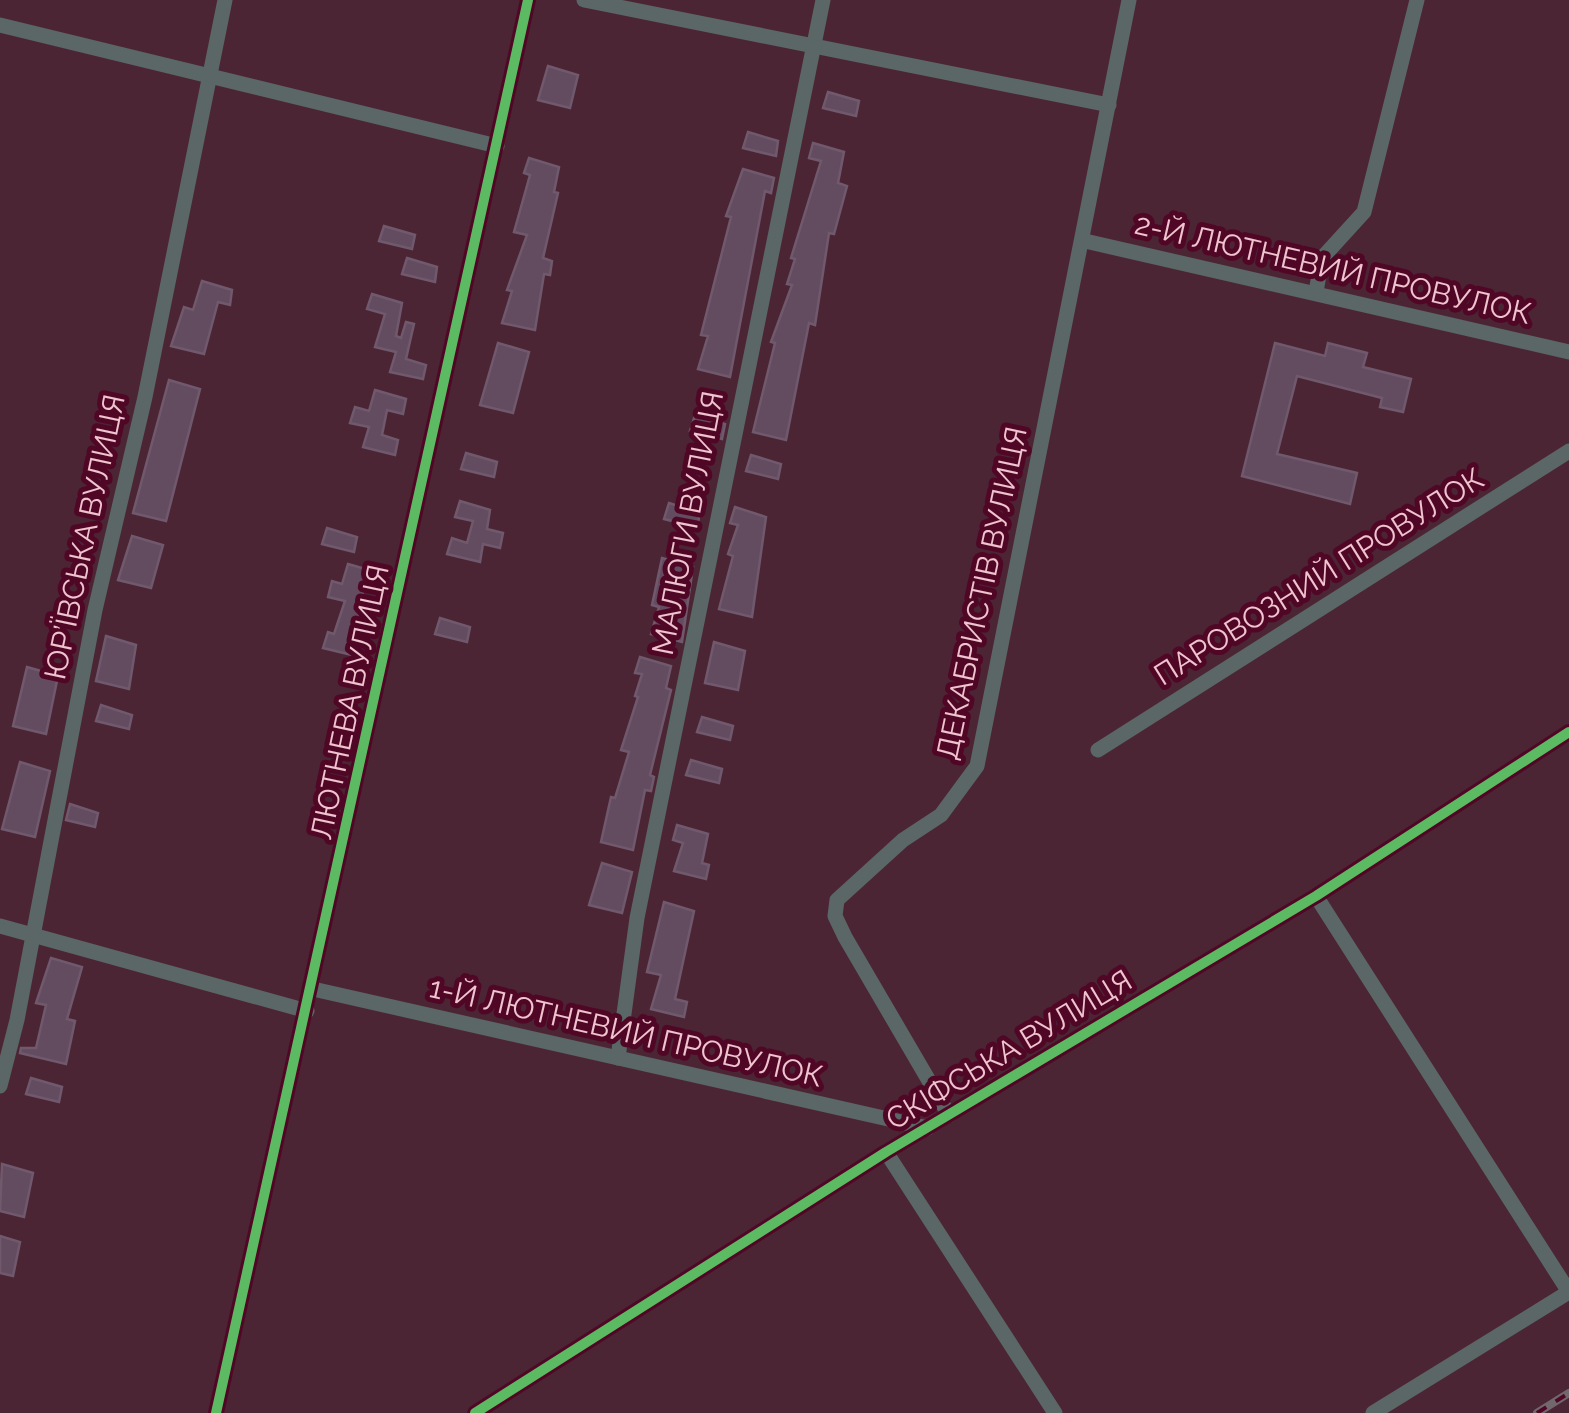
<svg xmlns="http://www.w3.org/2000/svg" width="1569" height="1413" font-family="Raleway,sans-serif">
	<rect width="100%" height="100%" fill="#4c2534"/>
	<!-- building -->
	<g fill="#634c5f" stroke="#70596d" stroke-width="2.5">
		<polygon points="548,66 578,75 570,108 538,100"/>
		<polygon points="828,92 859,101 856,116 823,108"/>
		<polygon points="748,132 778,141 776,156 743,148"/>
		<polygon points="813,143 844,152 838,183 847,186 834,234 829,233 815,325 809,323 786,440 753,432 775,343 771,342 792,285 787,284 795,259 791,258 821,161 809,158"/>
		<polygon points="529,158 559,167 554,192 558,193 543,258 552,261 550,275 544,274 535,330 502,323 512,291 507,290 527,235 514,232 530,175 524,173"/>
		<polygon points="743,169 774,178 771,193 765,191 730,377 698,369 708,336 701,335 731,217 726,216"/>
		<polygon points="384,226 415,235 412,249 379,241"/>
		<polygon points="407,258 437,267 435,282 402,274"/>
		<polygon points="202,281 232,290 230,305 218,302 204,354 171,346 184,307 193,310"/>
		<polygon points="372,294 402,303 396,336 401,338 406,322 414,324 406,359 426,365 423,379 390,372 396,352 375,347 385,314 367,309"/>
		<polygon points="498,343 529,352 513,413 480,405"/>
		<polygon points="1275,343 1325,356 1328,343 1367,353 1363,367 1411,379 1403,412 1380,407 1382,398 1297,376 1277,454 1357,473 1350,504 1242,476"/>
		<polygon points="169,380 200,389 166,521 133,513"/>
		<polygon points="375,390 406,399 403,414 387,410 382,435 398,440 395,455 363,447 369,427 350,423 355,407 369,411"/>
		<polygon points="695,415 725,424 722,439 690,431"/>
		<polygon points="466,453 497,462 494,477 461,469"/>
		<polygon points="751,455 781,464 778,479 746,471"/>
		<polygon points="460,501 490,510 487,529 503,533 500,548 483,544 480,562 447,554 452,538 467,543 473,521 455,517"/>
		<polygon points="669,503 700,513 697,527 664,519"/>
		<polygon points="735,507 766,517 752,617 719,609 733,556 728,554 738,525 730,523"/>
		<polygon points="327,528 357,537 354,552 322,544"/>
		<polygon points="132,536 163,545 151,588 118,580"/>
		<polygon points="662,558 693,567 682,642 651,634 659,607 652,605"/>
		<polygon points="348,564 379,573 376,587 364,585 359,612 373,617 370,631 361,629 356,656 323,648 328,632 334,634 345,601 328,597 332,581 342,584"/>
		<polygon points="440,618 470,627 467,642 435,634"/>
		<polygon points="106,636 136,645 129,689 96,681"/>
		<polygon points="714,642 745,651 738,690 705,683"/>
		<polygon points="640,657 671,666 666,688 671,690 650,775 654,777 651,791 645,790 633,850 601,842 611,797 615,798 629,752 621,750 638,697 635,696 642,674 635,673"/>
		<polygon points="27,667 58,676 46,734 13,726"/>
		<polygon points="101,705 132,715 129,729 96,721"/>
		<polygon points="702,717 733,726 730,740 697,732"/>
		<polygon points="691,760 722,769 719,783 686,775"/>
		<polygon points="20,762 50,771 35,837 2,829"/>
		<polygon points="70,804 98,813 95,827 66,820"/>
		<polygon points="677,825 708,834 702,863 709,865 706,879 674,871 683,843 673,840"/>
		<polygon points="602,863 632,872 622,913 589,905"/>
		<polygon points="664,902 694,911 675,999 687,1002 684,1017 651,1009 661,975 647,972"/>
		<polygon points="51,958 82,967 67,1019 75,1021 66,1064 20,1053 21,1048 36,1048 46,1005 36,1003"/>
		<polygon points="31,1078 62,1087 59,1102 26,1094"/>
		<polygon points="2,1164 33,1173 24,1217 0,1211"/>
		<polygon points="0,1236 20,1242 13,1276 0,1273"/>
	</g>
	<g fill="none" stroke-linecap="round" stroke-linejoin="round">
		<!-- street -->
		<g stroke="#5a6766" stroke-width="15">
			<polyline points="584,0 1109,105"/>
			<polyline points="0,25 497,146"/>
			<polyline points="1085,241 1569,352"/>
			<polyline points="1316,292 1322,258 1364,212 1417,0"/>
			<polyline points="1098,750 1569,451"/>
			<polyline points="1316,896 1569,1292 1373,1413"/>
			<polyline points="0,926 307,1011"/>
			<polyline points="313,989 928,1128"/>
			<polyline points="618,1058 637,918 823,0"/>
			<polyline points="0,1086 17,1020 95,610 145,397 225,0"/>
			<polyline points="949,1115 845,937 835,916 837,900 903,840 941,815 977,766 1129,0"/>
			<polyline points="886,1152 1055,1413"/>
			<polyline points="216,1413 528,0"/>
			<polyline points="475,1413 886,1152 1316,896 1569,732"/>
		</g>
		<defs>
			<polyline id="rail" points="1537,1413 1569,1393"/>
		</defs>
		<!-- rail casing -->
		<use href="#rail" stroke="#72676c" stroke-width="8"/>
		<!-- rail -->
		<use href="#rail" stroke="#500726" stroke-width="4" stroke-dasharray="11" stroke-linecap="butt"/>
		<defs>
			<g id="cycleway">
				<polyline points="216,1413 528,0"/>
				<polyline points="475,1413 886,1152 1316,896 1569,732"/>
			</g>
		</defs>
		<!-- cycleway casing -->
		<use href="#cycleway" stroke="#500726" stroke-width="16"/>
		<!-- cycleway -->
		<use href="#cycleway" stroke="#5cba63" stroke-width="10"/>
	</g>
	<g text-anchor="middle" stroke-width="10" stroke-linejoin="round" paint-order="stroke">
		<!-- street labels -->
		<g font-size="30" fill="#f0c4cf" stroke="#500726">
			<text transform="translate(1333 269) rotate(13)" y="10">2-Й ЛЮТНЕВИЙ ПРОВУЛОК</text>
			<text transform="translate(688 523) rotate(-79)" y="10">МАЛЮГИ ВУЛИЦЯ</text>
			<text transform="translate(85 537) rotate(-78)" y="10">ЮР’ЇВСЬКА ВУЛИЦЯ</text>
			<text transform="translate(1319 577) rotate(-32)" y="10">ПАРОВОЗНИЙ ПРОВУЛОК</text>
			<text transform="translate(982 593) rotate(-78)" y="10">ДЕКАБРИСТІВ ВУЛИЦЯ</text>
			<text transform="translate(350 702) rotate(-78)" y="10">ЛЮТНЕВА ВУЛИЦЯ</text>
			<text transform="translate(626 1032) rotate(13)" y="10">1-Й ЛЮТНЕВИЙ ПРОВУЛОК</text>
			<text transform="translate(1009 1050) rotate(-31)" y="10">СКІФСЬКА ВУЛИЦЯ</text>
		</g>
	</g>
</svg>
